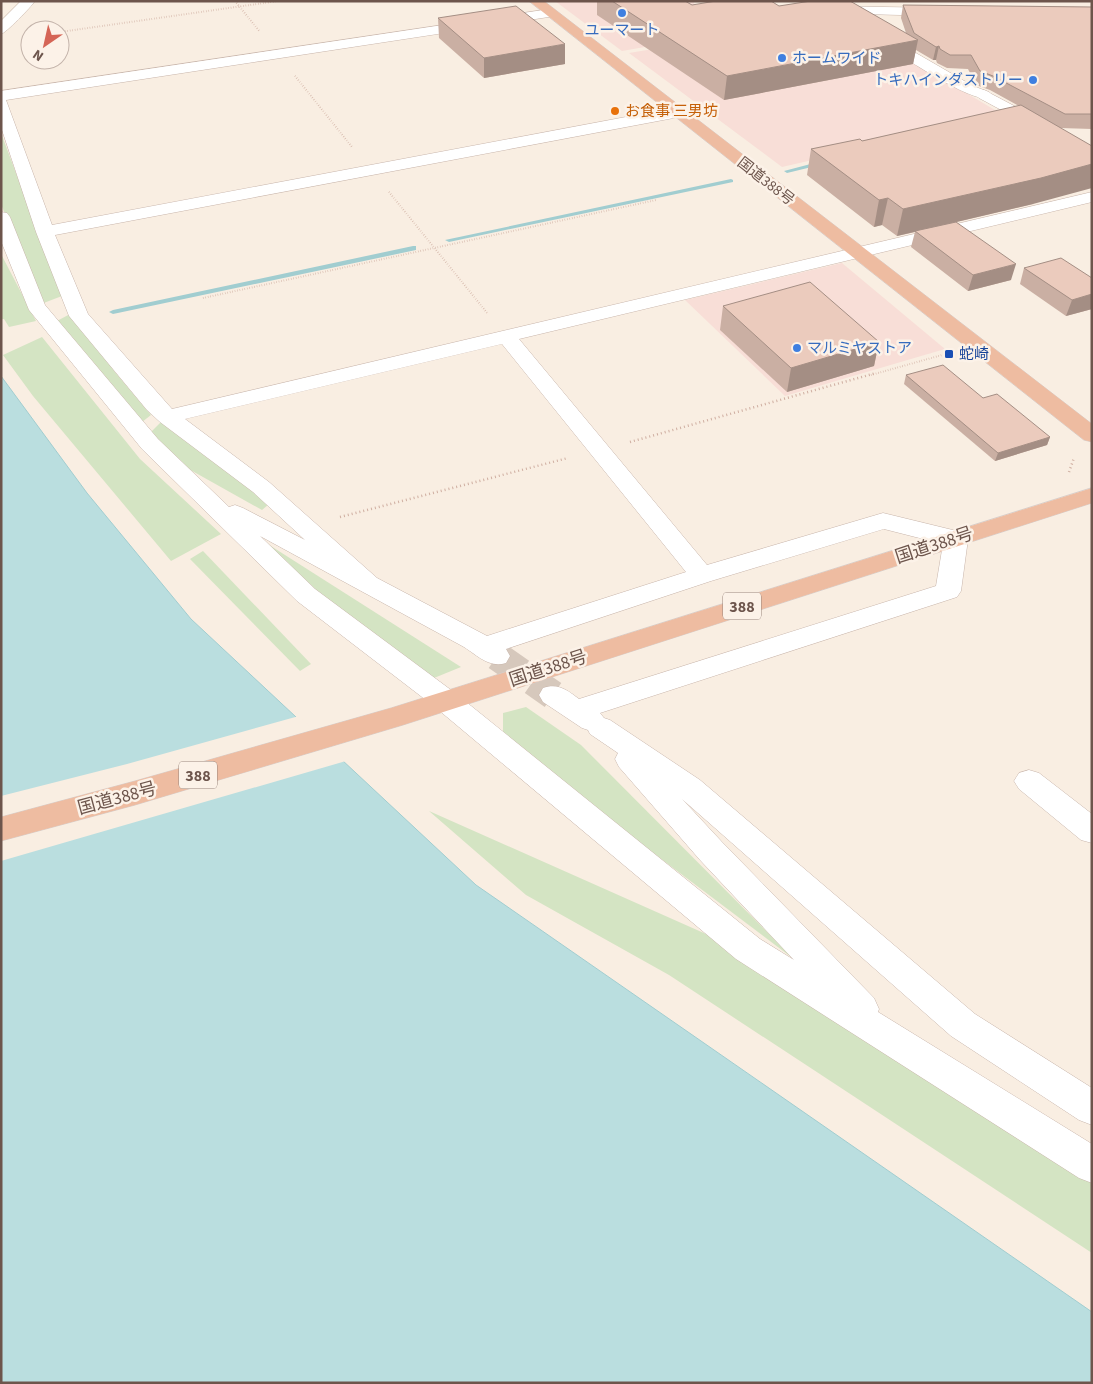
<svg xmlns="http://www.w3.org/2000/svg" width="1093" height="1384" font-family="'Source Sans 3','Noto Sans JP',sans-serif">
	<rect width="100%" height="100%" fill="#f9eee2"/>
	<!-- commercial -->
	<g fill="#f8ded7">
		<polygon points="555,1 693,1 700,16 725,33 622,51"/>
		<polygon points="840,18 1005,116 782,167 629,53"/>
		<polygon points="842,263 945,349 785,396 685,300"/>
	</g>
	<!-- green -->
	<g fill="#d4e4c3">
		<polygon points="1,133 62,296 41,304 1,204"/>
		<polygon points="1,254 36,321 9,327 4,319 1,319"/>
		<polygon points="72,313 115,372 151,415 142,422 55,322"/>
		<polygon points="42,337 140,459 221,534 171,561 33,396 3,355"/>
		<polygon points="162,421 269,504 262,510 178,463 149,434"/>
		<polygon points="263,541 461,667 434,678 310,593"/>
		<polygon points="203,551 311,664 300,671 190,559"/>
		<polygon points="526,707 581,745 795,960 571,791 503,736 503,713"/>
		<polygon points="429,811 706,934 1092,1169 1092,1253 669,975 526,895"/>
	</g>
	<!-- water -->
	<polygon fill="#badedf" stroke="#a1cdd0" points="1,376 87,493 191,619 476,885 1092,1312 1092,1383 1,1383"/>
	<!-- pier -->
	<polygon fill="#f9eee2" points="299,716 346,761 1,861 1,796 127,764"/>
	<g fill="none" stroke-linecap="round" stroke-linejoin="round">
		<!-- stream -->
		<g fill="#a1cdd0" fill-rule="evenodd">
			<polygon points="822,161 825,163 824,164 787,173 784,171"/>
			<polygon points="731,179 733,180 733,182 449,242 445,240"/>
			<polygon points="413,246 416,246 416,250 113,314 109,312 113,310"/>
		</g>
		<!-- minor-tunnel -->
		<polyline stroke="#d6c8bc" stroke-width="29" stroke-dasharray="29 15" stroke-linecap="butt" points="497,656 553,695"/>
		<defs>
			<g id="minor">
				<path d="M 21,1 L 35,1 C 31,7 6,33 1,34 L 1,21 Z"/>
				<polygon points="828,6 940,8 947,12 940,16 823,13 821,10 823,7"/>
				<path d="M 550,9 L 555,10 L 557,13 L 555,16 L 6,100 L 52,225 L 679,107 L 684,109 L 687,112 L 684,115 L 679,117 L 55,235 L 88,314 L 172,409 L 1092,192 L 1092,202 L 519,339 L 707,565 L 883,513 L 965,533 L 968,539 L 961,591 L 957,597 L 600,713 L 604,718 L 610,720 L 700,780 L 975,1014 L 1092,1088 L 1092,1125 L 1079,1120 L 951,1036 L 682,799 L 722,842 L 874,998 L 879,1009 L 878,1012 L 1092,1144 L 1092,1183 L 1079,1178 L 736,959 L 435,707 L 297,601 L 142,449 L 29,310 L 1,241 L 1,212 L 7,213 L 10,217 L 45,305 L 158,439 L 229,507 L 235,505 L 243,508 L 305,540 L 253,492 L 160,422 L 147,410 L 69,316 L 36,232 L 1,127 L 1,91 ZM 502,344 L 686,572 L 487,636 L 377,578 L 269,482 L 185,419 ZM 884,529 L 943,544 L 936,586 L 579,699 C 567,690 558,683 543,688 L 539,695 L 543,702 L 582,728 L 588,730 L 590,734 L 618,753 L 615,759 L 619,767 L 700,860 L 794,960 L 760,939 L 455,693 L 315,589 L 260,536 L 464,647 C 478,656 489,668 506,663 L 510,656 L 506,649 L 711,581 Z"/>
				<path d="M 883,34 L 973,86 L 989,92 L 992,95 L 989,98 C 970,103 898,53 878,41 L 876,38 L 878,35 Z"/>
				<polygon points="1029,770 1039,773 1092,814 1092,843 1081,840 1019,789 1014,781 1019,773"/>
			</g>
			<polygon id="tertiary" points="984,90 1092,147 1092,159 979,98 976,95 979,92"/>
			<g id="trunk">
				<polygon points="529,1 544,1 1092,424 1092,442 1084,440"/>
				<polygon points="1092,488 1092,503 403,725 135,805 1,841 1,817 135,781 391,708"/>
			</g>
		</defs>
		<!-- minor casing -->
		<use href="#minor" stroke="#c8b5ab" stroke-width="1"/>
		<!-- tertiary casing -->
		<use href="#tertiary" stroke="#c8b5ab" stroke-width="1"/>
		<!-- trunk casing -->
		<use href="#trunk" stroke="#d6cfcd" stroke-width="1"/>
		<!-- path-far1 -->
		<g stroke="#cfaea1" stroke-width="2" stroke-dasharray="0.5 2" stroke-linecap="butt">
			<polyline points="235,1 260,32"/>
			<polyline points="60,32 278,1"/>
			<polyline points="295,76 352,147"/>
			<polyline points="389,192 488,314"/>
			<polyline points="203,298 656,200"/>
			<polyline points="871,375 942,355"/>
		</g>
		<!-- path -->
		<g stroke="#cfaea1" stroke-width="2.5" stroke-dasharray="1 3" stroke-linecap="butt">
			<polyline points="630,442 876,373"/>
			<polyline points="1069,472 1074,458"/>
			<polyline points="340,517 568,458"/>
		</g>
		<!-- minor -->
		<use href="#minor" fill="#fff" fill-rule="evenodd"/>
		<!-- tertiary -->
		<use href="#tertiary" fill="#fff" fill-rule="evenodd"/>
		<!-- trunk -->
		<use href="#trunk" fill="#eebca1" fill-rule="evenodd"/>
	</g>
	<!-- wall -->
	<g fill="#caafa3">
		<polygon points="597,1 685,1 692,5 779,6 906,33 901,18 903,5 1092,7 1092,129 1060,128 1033,204 956,222 1011,280 968,291 911,247 915,232 897,236 882,225 874,227 807,175 811,149 862,141 1019,106 990,90 976,85 968,69 947,68 937,63 936,60 933,60 916,50 913,64 724,100 597,15"/>
		<polygon points="438,18 565,64 484,78 439,38"/>
		<polygon points="1024,268 1092,278 1092,309 1066,316 1020,284"/>
		<polygon points="723,306 879,342 874,366 787,392 720,330"/>
		<polygon points="906,375 1050,437 1047,445 995,461 904,384"/>
	</g>
	<!-- shaded-wall -->
	<g fill="#a48e84">
		<polygon points="918,40 913,64 724,100 727,76"/>
		<polygon points="565,44 565,64 484,78 484,58"/>
		<polygon points="939,46 936,60 933,60 936,47"/>
		<polygon points="1092,164 1092,188 1033,204 897,236 903,209"/>
		<polygon points="888,198 882,225 874,227 879,200"/>
		<polygon points="1016,264 1011,280 968,291 973,275"/>
		<polygon points="1092,294 1092,309 1066,316 1072,300"/>
		<polygon points="879,342 874,366 787,392 791,368"/>
		<polygon points="1050,437 1047,445 995,461 998,453"/>
	</g>
	<!-- building -->
	<g fill="#ebcbbd" stroke="#a48e84">
		<polygon points="612,1 685,1 692,5 716,1 771,1 779,6 811,1 850,1 918,40 727,76"/>
		<polygon points="903,5 1092,7 1092,114 1065,114 993,76 980,71 971,55 950,55 940,49 939,46 936,47 914,33"/>
		<polygon points="516,6 565,44 484,58 438,18"/>
		<polygon points="1021,105 1092,146 1092,164 1041,178 903,209 888,198 879,200 811,149 860,139 862,141"/>
		<polygon points="956,222 1016,264 973,275 915,231"/>
		<polygon points="1061,258 1092,278 1092,294 1072,300 1024,268"/>
		<polygon points="810,282 879,342 791,368 723,306"/>
		<polygon points="943,365 983,398 997,394 1050,437 998,453 906,375"/>
	</g>
	<!-- markers -->
	<g fill="#3f7fe0" stroke="#fcf2e8" stroke-width="2">
		<circle cx="622" cy="13" r="5"/>
		<circle cx="782" cy="58" r="5"/>
		<circle cx="1033" cy="80" r="5"/>
		<circle cx="797" cy="348" r="5"/>
	</g>
	<circle fill="#e8710a" stroke="#fcf2e8" stroke-width="2" cx="615" cy="111" r="5"/>
	<rect fill="#1a4fb4" stroke="#fcf2e8" stroke-width="2" x="944" y="349" width="10" height="10" rx="2.5"/>
	<g text-anchor="middle" stroke-width="5" stroke-linejoin="round" paint-order="stroke">
		<!-- far-shop labels -->
		<g font-size="15" fill="#366cbe" stroke="#fcf2e8" text-anchor="start">
			<text x="622" y="35" text-anchor="middle">ユーマート</text>
			<text x="792" y="63">ホームワイド</text>
			<text x="1023" y="85" text-anchor="end">トキハインダストリー</text>
			<text x="807" y="353">マルミヤストア</text>
		</g>
		<!-- far-food labels -->
		<g font-size="15" fill="#c56008" stroke="#fcf2e8" text-anchor="start">
			<text x="625" y="116">お食事 三男坊</text>
		</g>
		<!-- far-street labels -->
		<g font-size="15" fill="#6d554c" stroke="#fcf2e8">
			<text transform="translate(766 181) rotate(38)" y="5">国道388号</text>
		</g>
		<!-- far-transit labels -->
		<g font-size="15" fill="#164399" stroke="#fcf2e8" text-anchor="start">
			<text x="959" y="359">蛇崎</text>
		</g>
		<!-- shield labels -->
		<g fill="#fcf2e8" stroke="#98847b" stroke-width="1">
			<rect x="723" y="592.5" width="38" height="27" rx="4"/>
			<rect x="179" y="761.5" width="38" height="27" rx="4"/>
		</g>
		<g font-size="16" font-weight="bold" fill="#6d554c">
			<text x="742" y="612">388</text>
			<text x="198" y="781">388</text>
		</g>
		<!-- street labels -->
		<g font-size="18" fill="#6d554c" stroke="#fcf2e8">
			<text transform="translate(934 545) rotate(-18)" y="6">国道388号</text>
			<text transform="translate(548 668) rotate(-18)" y="6">国道388号</text>
			<text transform="translate(117 798) rotate(-15)" y="6">国道388号</text>
		</g>
	</g>
	<!-- border -->
	<rect width="1093" height="1384" fill="none" stroke="#6d554c" stroke-width="5"/>
	<!-- north arrow -->
	<g transform="translate(45 45) rotate(214)"><circle r="24" fill="#fcf2e8" stroke="#c3b3aa"/>
	<path d="M0-4L9 19L0 12L-9 19Z" fill="#d56556"/>
	<text y="-8" font-size="14" font-weight="bold" text-anchor="middle" fill="#6d554c">N</text>
	</g>
</svg>
